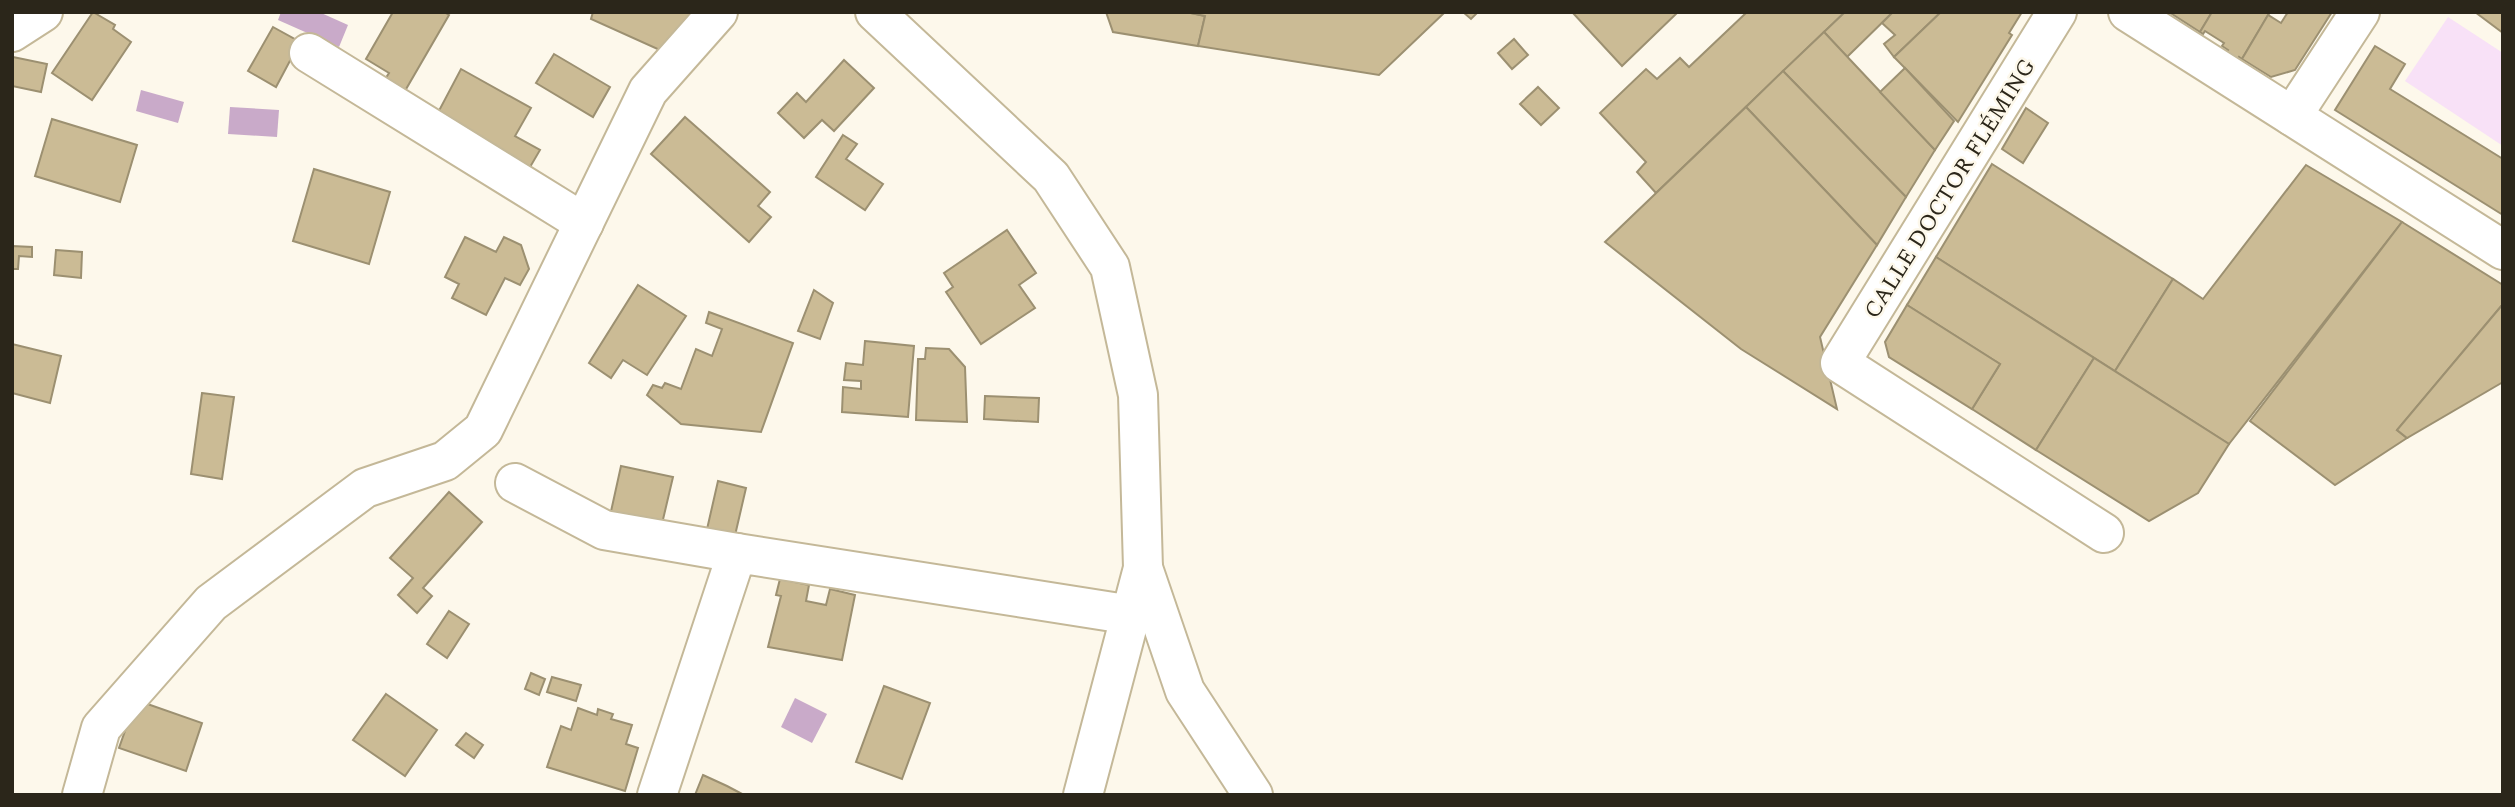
<svg xmlns="http://www.w3.org/2000/svg" width="2515" height="807" font-family="Spectral,serif">
	<rect width="100%" height="100%" fill="#fdf8eb"/>
	<!-- green -->
	<polygon fill="#f8e1f7" points="2448,17 2503,53 2503,146 2405,81"/>
	<!-- water -->
	<g fill="#c9aac9">
		<polygon points="281,12 319,12 348,25 339,47 278,20"/>
		<polygon points="141,90 184,102 178,123 136,111"/>
		<polygon points="230,107 279,110 277,137 228,134"/>
		<polygon points="795,698 827,714 812,743 781,727"/>
	</g>
	<!-- building -->
	<g fill="#cbbb95" stroke="#9c9071" stroke-width="2">
		<polygon points="93,12 115,25 113,29 131,42 92,100 52,73"/>
		<polygon points="393,12 444,12 449,15 402,96 382,84 389,73 366,59"/>
		<polygon points="593,12 692,12 662,51 591,19"/>
		<polygon points="1106,12 1186,12 1205,16 1198,46 1113,32"/>
		<polygon points="1186,12 1440,12 1444,13 1379,75 1198,46 1205,16"/>
		<polygon points="1463,12 1478,12 1471,19"/>
		<polygon points="1572,12 1678,12 1622,66"/>
		<polygon points="1747,12 1845,12 1656,193 1637,172 1646,162 1600,113 1646,69 1657,79 1680,58 1689,67"/>
		<polygon points="1845,12 1893,12 1847,57 1824,32"/>
		<polygon points="1893,12 1941,12 1894,57 1884,44 1895,35 1882,23"/>
		<polygon points="1941,12 2022,12 2009,33 2012,35 1958,122 1894,57"/>
		<polygon points="2169,12 2212,12 2200,32"/>
		<polygon points="2212,12 2270,12 2242,59 2239,57 2237,60 2226,53 2228,50 2222,46 2224,43 2205,31 2203,34 2200,32"/>
		<polygon points="2288,12 2332,12 2295,70 2271,77 2242,59 2268,15 2281,23"/>
		<polygon points="2475,12 2503,12 2503,33"/>
		<polygon points="273,27 300,42 276,87 248,71"/>
		<polygon points="1824,32 1935,150 1906,197 1783,71"/>
		<polygon points="1514,39 1528,55 1512,69 1498,53"/>
		<polygon points="2375,46 2405,64 2390,89 2503,159 2503,215 2335,110"/>
		<polygon points="554,54 610,87 593,117 536,83"/>
		<polygon points="13,57 47,64 41,92 12,86"/>
		<polygon points="844,60 874,88 834,131 822,120 804,138 778,113 797,93 806,102"/>
		<polygon points="1905,68 1954,121 1935,150 1880,92"/>
		<polygon points="461,69 531,108 515,136 540,150 526,174 433,122"/>
		<polygon points="1783,71 1906,197 1877,245 1746,107"/>
		<polygon points="1538,87 1559,108 1541,125 1520,104"/>
		<polygon points="1746,107 1877,245 1820,337 1837,409 1741,349 1605,242"/>
		<polygon points="2026,108 2048,123 2023,163 2002,149"/>
		<polygon points="685,117 770,192 758,206 771,217 749,242 651,154"/>
		<polygon points="52,119 137,145 120,202 35,176"/>
		<polygon points="843,135 857,144 846,159 883,184 865,210 816,177"/>
		<polygon points="1992,164 2173,279 2115,371 1936,257"/>
		<polygon points="2306,165 2402,222 2229,444 2115,371 2173,279 2203,299"/>
		<polygon points="314,169 390,192 369,264 293,241"/>
		<polygon points="2402,222 2503,285 2503,304 2397,430 2407,438 2335,485 2250,421"/>
		<polygon points="1007,230 1036,273 1019,285 1035,308 981,344 946,292 953,287 944,273"/>
		<polygon points="465,237 496,252 504,237 521,245 529,269 520,285 505,278 486,315 452,298 459,284 445,277"/>
		<polygon points="12,246 32,247 32,257 19,256 18,269 12,269"/>
		<polygon points="56,250 82,252 81,278 54,275"/>
		<polygon points="1936,257 2094,358 2036,450 1972,409 2000,364 1907,305"/>
		<polygon points="638,285 686,316 647,375 623,360 611,378 589,363"/>
		<polygon points="814,290 833,303 820,339 798,331"/>
		<polygon points="2503,304 2503,382 2407,438 2397,430"/>
		<polygon points="1907,305 2000,364 1972,409 1889,357 1885,342"/>
		<polygon points="709,312 793,343 761,432 681,424 647,395 653,385 662,388 665,383 681,389 696,349 712,356 722,329 706,323"/>
		<polygon points="865,341 914,346 908,417 842,412 843,387 861,389 861,381 844,380 846,363 863,365"/>
		<polygon points="12,344 61,356 50,403 12,393"/>
		<polygon points="926,348 949,349 965,367 967,422 916,420 918,359 925,359"/>
		<polygon points="2094,358 2229,444 2198,493 2149,521 2036,450"/>
		<polygon points="202,393 234,397 222,479 191,474"/>
		<polygon points="985,396 1039,398 1038,422 984,419"/>
		<polygon points="621,466 673,477 661,528 610,516"/>
		<polygon points="718,481 746,488 733,544 705,538"/>
		<polygon points="449,492 482,522 423,588 432,596 417,613 398,595 413,578 390,558"/>
		<polygon points="780,579 809,585 806,601 826,605 830,589 855,595 842,660 768,647 781,596 776,595"/>
		<polygon points="449,611 469,624 447,658 427,644"/>
		<polygon points="531,673 545,679 539,695 525,689"/>
		<polygon points="552,677 581,685 576,701 547,692"/>
		<polygon points="884,686 930,703 902,779 856,762"/>
		<polygon points="386,694 437,730 405,776 353,740"/>
		<polygon points="136,700 202,723 186,771 119,748"/>
		<polygon points="578,708 597,715 598,709 613,714 611,719 632,725 626,744 638,748 625,791 547,767 561,726 571,730"/>
		<polygon points="466,733 483,745 474,758 456,745"/>
		<polygon points="703,775 727,786 744,795 695,795"/>
	</g>
	<g fill="none" stroke-linecap="round" stroke-linejoin="round">
		<defs>
			<g id="minor">
				<polyline points="875,12 1051,177 1110,267 1138,395 1143,568 1083,795"/>
				<polyline points="2057,12 1840,363 2104,533"/>
				<polyline points="2128,12 2503,250"/>
				<polyline points="12,32 43,12"/>
				<polyline points="309,53 584,223"/>
				<polyline points="2292,116 2360,12"/>
				<polyline points="515,483 604,530 737,553"/>
				<polyline points="1143,568 1185,691 1253,795"/>
				<polyline points="82,795 101,728 211,603 365,488 445,461 483,430 648,91 718,12"/>
				<polyline points="657,795 737,553 1132,615"/>
			</g>
		</defs>
		<!-- minor casing -->
		<use href="#minor" stroke="#c4b898" stroke-width="42"/>
		<!-- minor -->
		<use href="#minor" stroke="#fff" stroke-width="38"/>
	</g>
	<g text-anchor="middle" stroke-width="5" stroke-linejoin="round" paint-order="stroke">
		<!-- street labels -->
		<g font-size="23" fill="#2b261a" stroke="#fdf8eb">
			<text transform="translate(1949 188) rotate(-58)" y="8">CALLE DOCTOR FLÉMING</text>
		</g>
	</g>
	<!-- border -->
	<rect width="2515" height="807" fill="none" stroke="#2b261a" stroke-width="28"/>
</svg>
